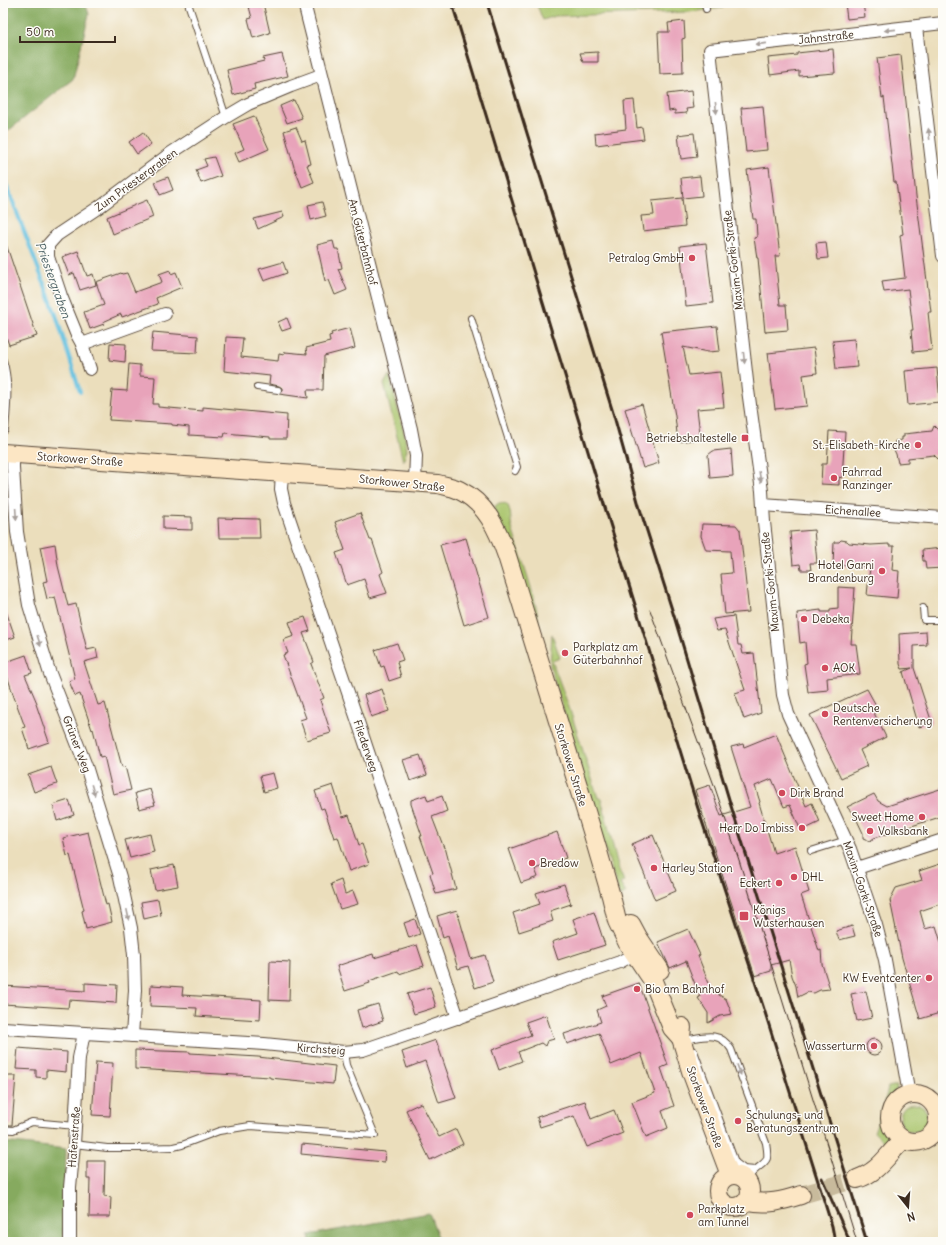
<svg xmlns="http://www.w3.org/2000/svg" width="946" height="1245" font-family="Delius,sans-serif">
	<rect width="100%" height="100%" fill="#fdfcf7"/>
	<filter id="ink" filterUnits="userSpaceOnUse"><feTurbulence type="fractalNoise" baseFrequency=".025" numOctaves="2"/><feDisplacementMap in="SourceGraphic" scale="8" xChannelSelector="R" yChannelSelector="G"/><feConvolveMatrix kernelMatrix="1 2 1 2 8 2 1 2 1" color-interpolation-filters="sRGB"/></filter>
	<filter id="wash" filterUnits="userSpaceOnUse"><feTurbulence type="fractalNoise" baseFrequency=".012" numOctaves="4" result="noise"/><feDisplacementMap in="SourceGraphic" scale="16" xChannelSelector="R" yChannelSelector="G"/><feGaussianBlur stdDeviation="0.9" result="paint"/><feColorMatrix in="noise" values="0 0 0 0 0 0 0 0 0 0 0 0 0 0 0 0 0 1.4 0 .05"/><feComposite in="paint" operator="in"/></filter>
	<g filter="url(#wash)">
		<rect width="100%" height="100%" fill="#ebdebc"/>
		<!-- green -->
		<g fill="#a9c46b" stroke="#727744">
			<polygon points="536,3 722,3 723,8 689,12 555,16 543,20"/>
			<polygon points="389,375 404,432 407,449 404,460 403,461 384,384"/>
			<path d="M 501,503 L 507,504 C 512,512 510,520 512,528 C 523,566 540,603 540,642 L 495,514 L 495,506 L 499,503 Z"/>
			<polygon points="552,634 560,658 552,661 570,710 598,798 601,798 619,870 624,881 620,884 626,893 620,897 550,666"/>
			<path d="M 893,1086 L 897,1086 C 896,1097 887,1104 885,1115 C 883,1124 891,1133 887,1142 L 883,1141 L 874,1132 L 885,1101 L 888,1087 Z"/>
			<circle cx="914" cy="1118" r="14"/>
		</g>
		<!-- forest -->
		<g fill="#86aa5f" stroke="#606a3e">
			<polygon points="3,3 85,3 89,14 73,79 3,135"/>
			<polygon points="4,1142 66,1149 63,1242 3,1242"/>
			<polygon points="429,1213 440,1242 310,1242 309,1235"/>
		</g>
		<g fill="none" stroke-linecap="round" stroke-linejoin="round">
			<!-- stream -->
			<polyline stroke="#61bfdf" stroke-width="4" points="3,176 56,315 80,392"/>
		</g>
		<g id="blocks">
			<!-- building -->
			<g fill="#e8a3ba">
				<polygon points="248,3 263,3 270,33 253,38 248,19 252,18"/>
				<polygon points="845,3 863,3 865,17 847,19"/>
				<polygon points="684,21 685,38 682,39 683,73 660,74 658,32 669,32 668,23"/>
				<polygon points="833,49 835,73 799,76 799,71 770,75 768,58 797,55 797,53"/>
				<polygon points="598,52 598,62 583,62 580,53"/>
				<polygon points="282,54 288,76 254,84 255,89 233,95 227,70 264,61 263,58"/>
				<polygon points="901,55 916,196 931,312 928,312 932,350 913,352 911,330 913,330 908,289 884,292 882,281 905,278 900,235 903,234 896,182 894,182 884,97 882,98 877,58"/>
				<polygon points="691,91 693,108 686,109 687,113 675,114 675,110 669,111 667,94"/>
				<polygon points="294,100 302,118 287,123 280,106"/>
				<polygon points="634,100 637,128 642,127 644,139 596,145 595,133 626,129 624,101"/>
				<polygon points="763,106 767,150 746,152 741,108"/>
				<polygon points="254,116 269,149 239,162 235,153 244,149 233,124"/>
				<polygon points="296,127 302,141 305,140 311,164 307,165 314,182 302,187 294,167 284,131"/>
				<polygon points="143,132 151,144 137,154 129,142"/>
				<polygon points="694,133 697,157 681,159 678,135"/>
				<polygon points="214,157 221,176 201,183 196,170 207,166 204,159"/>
				<polygon points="769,167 780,256 775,256 780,305 786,305 788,330 765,332 758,258 757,258 754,238 757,237 756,219 753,219 747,170"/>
				<polygon points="700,176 702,196 683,198 681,178"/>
				<polygon points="168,177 173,190 160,195 155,182"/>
				<polygon points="682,198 685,226 643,231 641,216 654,215 652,201"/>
				<polygon points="147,200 153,217 113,234 107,217"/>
				<polygon points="322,202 326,216 311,220 308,205"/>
				<polygon points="282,212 284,217 258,229 254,219"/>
				<polygon points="3,241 5,241 37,336 9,345 3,328"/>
				<polygon points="333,241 335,249 338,249 342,268 338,269 347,290 335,295 329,280 325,281 317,245"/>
				<polygon points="826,242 828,258 818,259 816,243"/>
				<polygon points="706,243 713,303 686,306 680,246"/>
				<polygon points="78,251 87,276 93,274 96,285 80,290 74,273 69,275 62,257"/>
				<polygon points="283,262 287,273 264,281 259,269"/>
				<polygon points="170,270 171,274 176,272 182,287 156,298 158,304 122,317 121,314 103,322 104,324 90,329 84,312 104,305 96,282 121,273 122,274 127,273 135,292 162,282 159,274"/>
				<polygon points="287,318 291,328 282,331 278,322"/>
				<polygon points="717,326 720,351 708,352 683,347 689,375 720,372 724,407 697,409 700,434 693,440 678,442 675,416 661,332"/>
				<polygon points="350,328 355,348 324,356 323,390 307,390 308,398 279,394 282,391 282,388 279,386 269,384 270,376 224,371 226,337 243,338 241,357 278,361 279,354 284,355 285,352 307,354 306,348 330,342 329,336 332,335 331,333"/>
				<polygon points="153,332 198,336 197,353 151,351"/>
				<polygon points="854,339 857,367 836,369 833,341"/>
				<polygon points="110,343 126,344 125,362 109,360"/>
				<polygon points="814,348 817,373 803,375 807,406 775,409 768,353"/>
				<polygon points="129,364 140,365 140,376 155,377 153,404 158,404 158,407 203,411 203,407 287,415 286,439 270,439 270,437 225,433 224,437 189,435 189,427 172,425 172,424 109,420 112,390 127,391"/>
				<polygon points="937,368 940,402 908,405 905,371"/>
				<polygon points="642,404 659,463 643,468 625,409"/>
				<polygon points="934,426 938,430 942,430 943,454 941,455 938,459 934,455 908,458 908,462 898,463 896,454 893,448 895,441 902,440 902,437 904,437 904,434 932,431"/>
				<polygon points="829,431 845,432 842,478 839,477 839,485 821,484 822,464 827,464"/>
				<polygon points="731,449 733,476 710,478 708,455 713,451"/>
				<polygon points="360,513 370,540 372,540 383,572 380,574 387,593 370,598 364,579 347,585 336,553 345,550 335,522"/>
				<polygon points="163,516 192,517 192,530 163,529"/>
				<polygon points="218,518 259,519 260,538 219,538"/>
				<polygon points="702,524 736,525 740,530 749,612 725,614 721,574 732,573 730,551 706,550 701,536"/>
				<polygon points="814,530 817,563 810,563 811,570 801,570 800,564 793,565 790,532"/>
				<polygon points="466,538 489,617 464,625 440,545"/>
				<polygon points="841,540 847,541 849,543 871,545 889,544 889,546 894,546 892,570 899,571 897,598 867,595 870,567 833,565 834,542 839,542"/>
				<polygon points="55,544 58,566 68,606 76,604 87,650 96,648 98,658 84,662 98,705 105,703 122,767 125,766 131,790 113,794 104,756 100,757 93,729 92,730 80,694 75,696 69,681 75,679 55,597 47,599 43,582 47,581 40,547"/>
				<polygon points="943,548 943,568 926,569 925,561 923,561 922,550"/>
				<polygon points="838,587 855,588 851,644 856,644 860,674 827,678 828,690 808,692 804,664 807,663 805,642 800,643 797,613 821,610 821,612 830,612 830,609 838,608"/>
				<polygon points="3,608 5,608 15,637 3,641"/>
				<polygon points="734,616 738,645 741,645 743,654 754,653 761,713 744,719 735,693 745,690 725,630 717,631 713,619"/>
				<polygon points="305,617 310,631 303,633 314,662 311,664 324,698 320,700 331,733 307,740 300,720 306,718 283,655 288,653 283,640 294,636 289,622"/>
				<polygon points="926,632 927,645 914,646 914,668 932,723 919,727 903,672 912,668 902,669 900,664 899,634"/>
				<polygon points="397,643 403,660 397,662 401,677 389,681 384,666 381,667 375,650"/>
				<polygon points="26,655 32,673 25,675 37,703 36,704 49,742 29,749 22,728 25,727 14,697 3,663"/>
				<polygon points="382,689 389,711 371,717 364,695"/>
				<polygon points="867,689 878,709 873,711 886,737 860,750 867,766 841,778 810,715"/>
				<polygon points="776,734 806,806 812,803 820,822 801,831 790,805 784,807 772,779 755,786 760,802 759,803 774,853 795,846 809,892 801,895 819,951 821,950 822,964 830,989 820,990 814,993 808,992 798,997 796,986 792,976 789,960 771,965 771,971 755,976 695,790 710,785 721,816 750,807 731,747 743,744 744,747"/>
				<polygon points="420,755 427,775 410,781 403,760"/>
				<polygon points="51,767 57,784 34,792 28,775"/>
				<polygon points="273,773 277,788 264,792 260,776"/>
				<polygon points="333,785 343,817 349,815 359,845 362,844 369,864 349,871 338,837 334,838 324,808 321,809 315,791"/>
				<polygon points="943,788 943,816 874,838 870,841 863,838 863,833 855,816 847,807 874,794 878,801 887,806"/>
				<polygon points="150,789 155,805 139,809 135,793"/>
				<polygon points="426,795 428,801 442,796 447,811 432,817 444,848 445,847 456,889 436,894 430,874 433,873 420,836 422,836 411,804 411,800"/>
				<polygon points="69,800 74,815 57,821 53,805"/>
				<polygon points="88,832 106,905 108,904 112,922 86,929 82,911 84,910 70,855 67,856 63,838"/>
				<polygon points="557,832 566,858 535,869 538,877 521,883 509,849"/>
				<polygon points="150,834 154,852 130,858 125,840"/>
				<polygon points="653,835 676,891 655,900 632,844"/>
				<polygon points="943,863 943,903 920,911 925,929 936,926 943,949 943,1012 920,1019 902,958 890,900 896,888 922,880 919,871"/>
				<polygon points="174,865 178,886 155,890 151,870"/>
				<polygon points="341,880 345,894 353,891 358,904 340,909 331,884"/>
				<polygon points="564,884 571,904 550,911 553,921 519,932 513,913 540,904 536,893"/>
				<polygon points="158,899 161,915 144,919 141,902"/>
				<polygon points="457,910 471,959 485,955 493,982 475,988 468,966 458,969 448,936 443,938 437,916"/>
				<polygon points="594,912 605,945 558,960 552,942 578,933 573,919"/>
				<polygon points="415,919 420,934 409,938 404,923"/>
				<polygon points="852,926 855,936 839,940 836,931"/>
				<polygon points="688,929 700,955 698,956 712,991 715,988 719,995 726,999 732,1014 720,1016 708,1023 708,1013 698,998 700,997 686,961 670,968 658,942"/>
				<polygon points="417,945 424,966 399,974 398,971 369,981 370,983 345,991 337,966 373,954 374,958"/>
				<polygon points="270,961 290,962 289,1001 269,1000"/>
				<polygon points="85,983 117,985 116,1003 69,1000 68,1008 3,1004 3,986 85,991"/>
				<polygon points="639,983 668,1065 661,1068 674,1106 662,1111 668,1128 646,1137 632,1102 655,1093 641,1053 611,1065 599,1033 567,1044 564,1034 601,1022 597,1010 606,1006 602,996"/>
				<polygon points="151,985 183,987 182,995 261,1000 260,1020 196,1016 197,1008 150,1006"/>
				<polygon points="430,987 436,1007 414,1014 407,994"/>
				<polygon points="866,991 872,1018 857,1021 851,994"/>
				<polygon points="378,1004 383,1021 362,1028 357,1010"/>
				<polygon points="546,1015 554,1039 547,1041 545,1046 541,1043 518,1052 522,1061 499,1070 492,1050 531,1035 526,1022"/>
				<circle cx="874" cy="1047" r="8"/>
				<polygon points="436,1040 456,1098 439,1103 425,1061 407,1068 402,1052"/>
				<polygon points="18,1048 67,1052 66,1072 46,1070 46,1078 36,1077 36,1070 16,1069"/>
				<polygon points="135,1050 190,1052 190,1053 258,1057 335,1066 333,1084 270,1078 270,1077 135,1069"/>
				<polygon points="96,1062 113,1063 110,1116 92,1115"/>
				<polygon points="3,1076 16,1076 12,1125 3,1125"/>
				<polygon points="585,1101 591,1119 614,1110 623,1133 587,1147 574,1116 540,1127 537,1117"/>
				<polygon points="421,1103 439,1137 456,1129 463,1144 430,1160 406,1110"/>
				<polygon points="302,1144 385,1152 384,1162 301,1154"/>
				<polygon points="87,1161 105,1161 104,1196 111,1197 110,1217 89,1217 90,1179 87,1179"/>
			</g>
		</g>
	</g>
	<g filter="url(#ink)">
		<use href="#blocks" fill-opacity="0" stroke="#554536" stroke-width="1"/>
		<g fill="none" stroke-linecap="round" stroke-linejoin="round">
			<!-- secondary-tunnel -->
			<polyline stroke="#c8ba9c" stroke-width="18" stroke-dasharray="18 9" stroke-linecap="butt" points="801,1195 857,1179"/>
			<defs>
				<g id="service">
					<polyline points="188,3 226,117"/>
					<polyline points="705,3 706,9"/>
					<polyline points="471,318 517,467 515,471"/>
					<path d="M 3,360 C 10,381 7,408 5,430"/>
					<polyline points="257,387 278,390"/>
					<polyline points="923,608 924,620 943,620"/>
					<polyline points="811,851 846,840"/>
					<path d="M 684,1040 C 703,1037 719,1030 731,1049 L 766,1143 C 769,1161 768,1160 755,1170 C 752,1173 749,1177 746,1180"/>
					<polyline points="694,1051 735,1162"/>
					<polyline points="3,1129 13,1130 32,1122 76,1126"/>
					<polyline points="74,1144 107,1148 139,1148 173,1147 182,1145 219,1131 250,1126 375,1135 346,1065 344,1052"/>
					<polyline points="732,1160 744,1169 755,1170"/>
				</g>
				<g id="minor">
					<polyline points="304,3 411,429 416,456 415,482"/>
					<polyline points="916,27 943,256"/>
					<polyline points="82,344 165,314"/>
					<polyline points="90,369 82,344 76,333 61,296 48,257 48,245 57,235 99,207 171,153 226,117 248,104 291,86 321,75"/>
					<polyline points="13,454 13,468 17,532 29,605 49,671 86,766 120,877 131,928 134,955 135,990 132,1036"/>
					<polyline points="282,473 281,489 284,503 458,1018"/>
					<polyline points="763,505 943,518"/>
					<polyline points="857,868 943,840"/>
					<polyline points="3,1028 264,1044 344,1052 363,1050 620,962 641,950"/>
					<polyline points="909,1094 885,960 876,925 850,849 788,714 783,695 764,522 762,491 748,390 710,50 943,23"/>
					<polyline points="70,1242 70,1187 74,1144 79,1058 84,1033"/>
				</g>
				<g id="secondary">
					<path d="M 3,453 L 438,484 C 445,486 453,487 459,490 C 486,503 498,530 507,556 L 592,831 L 611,896 L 617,921 L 628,944 L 653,981 L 672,1028 L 681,1038"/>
					<polyline points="631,924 638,937 660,970"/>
					<polyline points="682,1027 681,1038 692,1074 730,1175"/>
					<circle cx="914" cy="1118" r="24"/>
					<circle cx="734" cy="1191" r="16"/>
					<path d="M 857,1179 C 879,1172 887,1155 903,1140"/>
					<path d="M 748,1201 C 768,1205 782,1201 801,1195"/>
				</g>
			</defs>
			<!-- service casing -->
			<use href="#service" stroke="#554536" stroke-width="8"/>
			<!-- minor casing -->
			<use href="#minor" stroke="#554536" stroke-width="14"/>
			<!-- secondary casing -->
			<use href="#secondary" stroke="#554536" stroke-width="20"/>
			<!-- service -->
			<use href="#service" stroke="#fff" stroke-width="6"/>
			<!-- minor -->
			<use href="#minor" stroke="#fff" stroke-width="12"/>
			<!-- secondary -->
			<use href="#secondary" stroke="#fce6c4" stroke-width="18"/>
			<!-- tram -->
			<polyline stroke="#3b2a1e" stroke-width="1" points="650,610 714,785 739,860 857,1242"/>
			<!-- rail -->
			<g stroke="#3b2a1e" stroke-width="3">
				<polyline points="452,3 607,514 700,815 763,1006 832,1226 835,1242"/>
				<polyline points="487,3 614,416 640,509 674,616 731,806 867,1242"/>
				<polyline points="822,1178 850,1242"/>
			</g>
		</g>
		<!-- one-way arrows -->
		<defs><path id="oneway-solid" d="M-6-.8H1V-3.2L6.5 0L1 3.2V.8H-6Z"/></defs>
		<g fill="#a79f9a">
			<use href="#oneway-solid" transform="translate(890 30) rotate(174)"/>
			<use href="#oneway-solid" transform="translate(761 44) rotate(174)"/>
			<use href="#oneway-solid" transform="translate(716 108) rotate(84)"/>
			<use href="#oneway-solid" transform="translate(929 134) rotate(-97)"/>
			<use href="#oneway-solid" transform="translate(744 358) rotate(84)"/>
			<use href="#oneway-solid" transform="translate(760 477) rotate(81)"/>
			<use href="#oneway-solid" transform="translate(16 514) rotate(86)"/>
			<use href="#oneway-solid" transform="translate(39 641) rotate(72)"/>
			<use href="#oneway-solid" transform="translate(93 790) rotate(73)"/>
			<use href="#oneway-solid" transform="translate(128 915) rotate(78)"/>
			<use href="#oneway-solid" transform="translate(739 1070) rotate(70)"/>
		</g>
	</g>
	<!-- markers -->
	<g fill="#d1495b" stroke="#fdfcf7" stroke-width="1.5">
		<circle cx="692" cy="258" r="4"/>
		<rect x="741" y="434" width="8" height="8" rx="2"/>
		<circle cx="918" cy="445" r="4"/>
		<circle cx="834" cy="478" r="4"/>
		<circle cx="882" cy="571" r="4"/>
		<circle cx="804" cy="619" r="4"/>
		<circle cx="565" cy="653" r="4"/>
		<circle cx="825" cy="668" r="4"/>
		<circle cx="825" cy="714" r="4"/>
		<circle cx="782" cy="793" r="4"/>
		<circle cx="922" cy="817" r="4"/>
		<circle cx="802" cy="828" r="4"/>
		<circle cx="870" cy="831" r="4"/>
		<circle cx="532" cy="863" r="4"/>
		<circle cx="654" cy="868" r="4"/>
		<circle cx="794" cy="877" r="4"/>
		<circle cx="779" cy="883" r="4"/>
		<rect x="739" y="911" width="10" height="10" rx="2"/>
		<circle cx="929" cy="978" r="4"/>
		<circle cx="637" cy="989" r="4"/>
		<circle cx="874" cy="1046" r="4"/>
		<circle cx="738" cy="1121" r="4"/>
		<circle cx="690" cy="1215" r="4"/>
	</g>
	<g text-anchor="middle" stroke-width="3" stroke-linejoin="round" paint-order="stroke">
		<!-- street labels -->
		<g font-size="11" fill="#3b2a1e" stroke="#fdfcf7">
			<text transform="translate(826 37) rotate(-6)" y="4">Jahnstraße</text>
			<text transform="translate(136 180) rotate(-36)" y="4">Zum Priestergraben</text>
			<text transform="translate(363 242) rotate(76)" y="4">Am Güterbahnhof</text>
			<text transform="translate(733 260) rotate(-97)" y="4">Maxim-Gorki-Straße</text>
			<text transform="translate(80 459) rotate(4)" y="4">Storkower Straße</text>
			<text transform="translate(402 483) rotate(6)" y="4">Storkower Straße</text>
			<text transform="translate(853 511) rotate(4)" y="4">Eichenallee</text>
			<text transform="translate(770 582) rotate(-96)" y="4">Maxim-Gorki-Straße</text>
			<text transform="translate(77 744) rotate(69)" y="4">Grüner Weg</text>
			<text transform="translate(366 746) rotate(71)" y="4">Fliederweg</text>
			<text transform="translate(571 765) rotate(73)" y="4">Storkower Straße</text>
			<text transform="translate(863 889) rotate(71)" y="4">Maxim-Gorki-Straße</text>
			<text transform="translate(321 1049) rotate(4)" y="4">Kirchsteig</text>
			<text transform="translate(705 1107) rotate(70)" y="4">Storkower Straße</text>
			<text transform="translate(74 1137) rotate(-86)" y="4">Hafenstraße</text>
		</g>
		<!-- poi labels -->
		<g font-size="11" fill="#3b2a1e" stroke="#fdfcf7" text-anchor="start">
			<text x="684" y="262" text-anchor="end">Petralog GmbH</text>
			<text x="737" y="442" text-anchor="end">Betriebshaltestelle</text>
			<text x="910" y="449" text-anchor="end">St.-Elisabeth-Kirche</text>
			<text x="842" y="476">Fahrrad<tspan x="842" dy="13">Ranzinger</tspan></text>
			<text x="874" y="569" text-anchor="end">Hotel Garni<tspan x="874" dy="13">Brandenburg</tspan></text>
			<text x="812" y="623">Debeka</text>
			<text x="573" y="651">Parkplatz am<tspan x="573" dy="13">Güterbahnhof</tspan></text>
			<text x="833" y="672">AOK</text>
			<text x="833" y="712">Deutsche<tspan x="833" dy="13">Rentenversicherung</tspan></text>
			<text x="790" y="797">Dirk Brand</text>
			<text x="914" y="821" text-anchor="end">Sweet Home</text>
			<text x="794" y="832" text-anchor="end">Herr Do Imbiss</text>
			<text x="878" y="835">Volksbank</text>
			<text x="540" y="867">Bredow</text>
			<text x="662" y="872">Harley Station</text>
			<text x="802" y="881">DHL</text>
			<text x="771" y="887" text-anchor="end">Eckert</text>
			<text x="753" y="914">Königs<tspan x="753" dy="13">Wusterhausen</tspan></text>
			<text x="921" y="982" text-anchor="end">KW Eventcenter</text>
			<text x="645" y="993">Bio am Bahnhof</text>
			<text x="866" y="1050" text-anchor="end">Wasserturm</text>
			<text x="746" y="1119">Schulungs- und<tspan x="746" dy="13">Beratungszentrum</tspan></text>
			<text x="698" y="1213">Parkplatz<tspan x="698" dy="13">am Tunnel</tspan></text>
		</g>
		<!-- water labels -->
		<g font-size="12" font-style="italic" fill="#485e62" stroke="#fdfcf7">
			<text transform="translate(53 280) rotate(70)" y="4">Priestergraben</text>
		</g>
	</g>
	<!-- margin -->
	<rect width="946" height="1245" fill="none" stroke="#fdfcf7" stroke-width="16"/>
	<!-- north arrow -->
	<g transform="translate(908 1207) rotate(163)" stroke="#fdfcf7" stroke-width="3" paint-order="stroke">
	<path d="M0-3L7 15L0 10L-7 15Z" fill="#3b2a1e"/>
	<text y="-6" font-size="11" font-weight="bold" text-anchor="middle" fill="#3b2a1e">N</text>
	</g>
	<!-- scale -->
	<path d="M20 36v6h95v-6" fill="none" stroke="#3b2a1e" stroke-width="2"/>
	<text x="26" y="36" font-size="12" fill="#3b2a1e" stroke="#fdfcf7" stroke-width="3" paint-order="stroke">50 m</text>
</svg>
